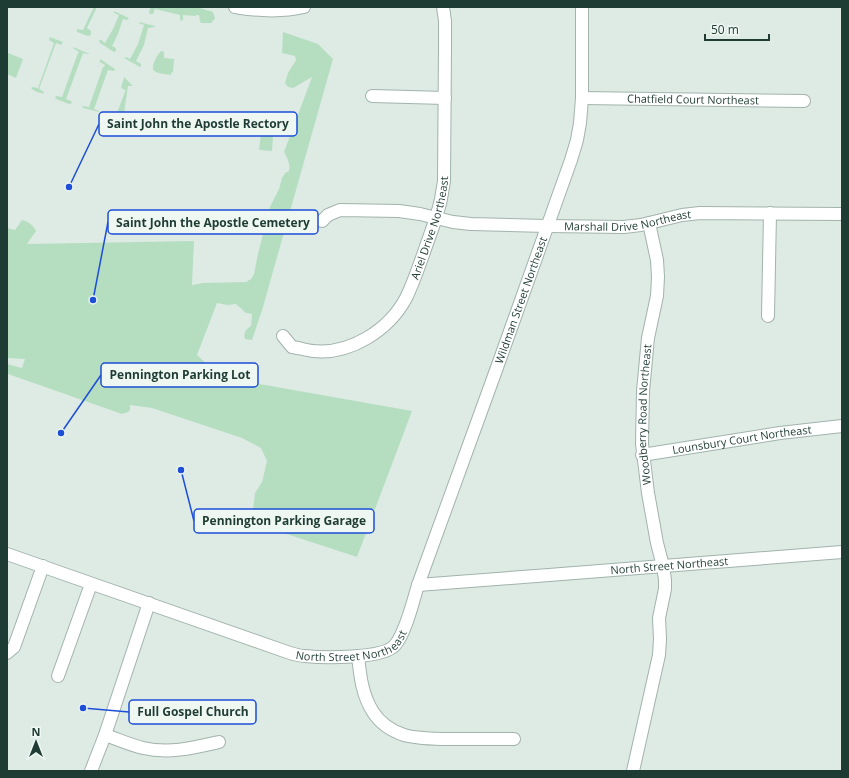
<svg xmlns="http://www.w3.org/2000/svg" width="849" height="778" font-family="'Open Sans',sans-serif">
	<rect width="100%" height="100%" fill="#deebe5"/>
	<!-- green -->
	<g fill="#b5dec1">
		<polygon points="94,7 97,7 87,28 91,31 91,35 88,36 77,32 77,29 83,30 89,17"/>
		<polygon points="151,7 197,7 213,12 215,18 214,20 212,21 212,23 201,23 200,21 199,15 196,15 196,16 183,15 183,20 181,21 180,19 180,15 155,9 153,14 150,14 149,12"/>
		<polygon points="114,11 129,18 127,20 123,19 118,34 112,46 116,48 116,50 115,52 114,52 100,43 99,40 101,40 105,43 113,29 119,15 114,13"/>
		<polygon points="139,22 155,26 155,27 148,28 144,45 136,61 141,64 141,66 140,67 124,58 126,57 130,59 138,44 144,25 139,23"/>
		<path d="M 283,32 L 318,44 L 333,59 L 263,307 L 252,340 L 245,339 C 243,333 246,329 251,326 L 252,314 L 246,313 L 236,304 L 228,305 L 217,303 L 197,355 L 214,371 L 226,378 L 412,411 L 357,557 L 256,524 L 253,510 L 255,493 L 262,482 L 267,461 L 261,448 L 242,438 L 152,408 L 130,405 L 130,410 L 128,412 L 122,414 L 8,374 L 7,376 L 7,364 L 22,368 L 25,359 L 7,358 L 7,228 L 15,230 L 22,220 C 29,222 33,225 36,231 L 27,244 L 194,241 L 192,285 L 203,283 L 246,282 L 251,279 L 254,274 L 258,254 L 270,207 L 279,189 L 282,178 L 286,172 L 288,172 C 292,167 287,157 284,152 L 312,77 L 293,88 L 288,87 L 285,83 L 288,73 L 296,60 L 295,56 L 282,53 Z"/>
		<path d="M 50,37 L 63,42 L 61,45 L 56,43 L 39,89 L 44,92 L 44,93 C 41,94 33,91 31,88 L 32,87 L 38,88 L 54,43 L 49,40 Z"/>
		<polygon points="73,47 90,54 88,54 83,53 66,99 71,101 72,103 69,104 56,99 55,97 57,96 62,97 78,53 79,53 78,51 74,49"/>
		<path d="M 161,51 L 164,52 L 164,58 L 174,59 L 173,72 L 171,73 L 171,75 L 158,73 L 153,70 C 152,63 157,56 161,51 Z"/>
		<polygon points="8,53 23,59 16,78 7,74 7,57"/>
		<polygon points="100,59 115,69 114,71 108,70 94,109 99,111 99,112 83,108 82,107 83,106 89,107 103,67 104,67 105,65 100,62"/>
		<polygon points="124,77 133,86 128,86 124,113 130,114 130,115 129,117 112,115 111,114 112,112 117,113 126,89 125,90 121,88"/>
		<polygon points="261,134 273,136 272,151 259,150"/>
	</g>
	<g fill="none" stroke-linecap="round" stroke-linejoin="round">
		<defs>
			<g id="minor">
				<path d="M 235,7 C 258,11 282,12 304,7"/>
				<polyline points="372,96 445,98"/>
				<path id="s1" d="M 582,98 L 804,101"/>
				<path id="s2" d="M 322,221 L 328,215 L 340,210 L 399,211 L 420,214 L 453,222 L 471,224 L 547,226 L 624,227 L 641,225 L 682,215 L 700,213 L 842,214"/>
				<polyline points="768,316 770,213"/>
				<path id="s3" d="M 283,336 L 292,347 C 299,348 306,350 313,351 C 350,355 389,330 406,298 C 413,284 418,269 423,255 C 429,237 437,218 441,199 C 442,193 443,187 444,181 L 445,46 L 445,21 L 443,7"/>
				<path id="s4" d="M 642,455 L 780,433 L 842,426"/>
				<path id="s5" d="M 7,554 L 287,652 C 293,654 299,656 305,656 C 323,658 384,659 395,645 C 406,632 413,601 418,585 L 499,362 L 571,160 L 577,140 L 580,123 L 582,98 L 582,7"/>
				<path id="s6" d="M 418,585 L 549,575 L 842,552"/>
				<polyline points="7,653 14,647 43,566"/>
				<path d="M 358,656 C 360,675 362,695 373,712 C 380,723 392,731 404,735 C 419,739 435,739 450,739 C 471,739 492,739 514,739"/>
				<polyline points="58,676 91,584"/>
				<path d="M 105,735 C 117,739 130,745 143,748 C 169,754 193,748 219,742"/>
				<polyline points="91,771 105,735 149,603"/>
				<path id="s7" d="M 633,771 L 659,655 L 660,639 L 659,618 L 665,589 L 665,580 L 663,566 L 657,543 L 648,493 L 642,444 L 643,391 L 648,338 L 657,296 L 658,277 L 657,260 L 649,223"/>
			</g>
		</defs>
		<!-- minor casing -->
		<use href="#minor" stroke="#a1b3ac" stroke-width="14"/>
		<!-- minor -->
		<use href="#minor" stroke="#fff" stroke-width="12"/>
	</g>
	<g text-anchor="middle" stroke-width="3" stroke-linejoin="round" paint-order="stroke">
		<!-- street labels -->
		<g font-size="11" fill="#1f3c34" stroke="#eff7f3">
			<text dy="4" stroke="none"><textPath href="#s1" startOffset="111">Chatfield Court Northeast</textPath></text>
			<text dy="4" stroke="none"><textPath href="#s2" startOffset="311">Marshall Drive Northeast</textPath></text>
			<text dy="4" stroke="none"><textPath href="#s3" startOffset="223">Ariel Drive Northeast</textPath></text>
			<text dy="4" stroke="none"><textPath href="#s5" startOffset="775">Wildman Street Northeast</textPath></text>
			<text dy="4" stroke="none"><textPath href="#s7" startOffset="362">Woodberry Road Northeast</textPath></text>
			<text dy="4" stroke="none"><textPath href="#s4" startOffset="101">Lounsbury Court Northeast</textPath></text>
			<text dy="4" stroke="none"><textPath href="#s6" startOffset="252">North Street Northeast</textPath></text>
			<text dy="4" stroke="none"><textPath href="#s5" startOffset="365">North Street Northeast</textPath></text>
		</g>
	</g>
	<!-- callouts -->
	<path fill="none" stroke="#1d4ed8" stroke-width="1.5" d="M69 187L99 124M93 300L108 222M61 433L101 375M181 470L194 521M83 708L129 712"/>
	<g fill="#1d4ed8" stroke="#eff7f3" stroke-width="1.5">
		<circle cx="69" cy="187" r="4"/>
		<circle cx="93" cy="300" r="4"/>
		<circle cx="61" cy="433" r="4"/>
		<circle cx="181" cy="470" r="4"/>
		<circle cx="83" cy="708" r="4"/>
	</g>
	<g fill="#eff7f3" stroke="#1d4ed8" stroke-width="1.5">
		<rect x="99" y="112" width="198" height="24" rx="4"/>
		<rect x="108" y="210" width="210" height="24" rx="4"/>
		<rect x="101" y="363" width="157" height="24" rx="4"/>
		<rect x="194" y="509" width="180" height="24" rx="4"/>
		<rect x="129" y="700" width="127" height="24" rx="4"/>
	</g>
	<g font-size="12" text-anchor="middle" font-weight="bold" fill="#1f3c34">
		<text x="198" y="128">Saint John the Apostle Rectory</text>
		<text x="213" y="227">Saint John the Apostle Cemetery</text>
		<text x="180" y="379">Pennington Parking Lot</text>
		<text x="284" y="525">Pennington Parking Garage</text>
		<text x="193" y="716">Full Gospel Church</text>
	</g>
	<!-- border -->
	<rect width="849" height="778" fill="none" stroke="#1f3c34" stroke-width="16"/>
	<!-- north arrow -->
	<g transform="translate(36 742)" stroke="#eff7f3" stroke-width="3" paint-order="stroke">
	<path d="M0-3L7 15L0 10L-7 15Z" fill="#1f3c34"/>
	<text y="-6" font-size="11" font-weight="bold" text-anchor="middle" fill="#1f3c34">N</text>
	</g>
	<!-- scale -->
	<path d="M705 34v6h64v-6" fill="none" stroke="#1f3c34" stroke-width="2"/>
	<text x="711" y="34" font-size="12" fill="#1f3c34" stroke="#eff7f3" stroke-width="3" paint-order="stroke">50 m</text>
</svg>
